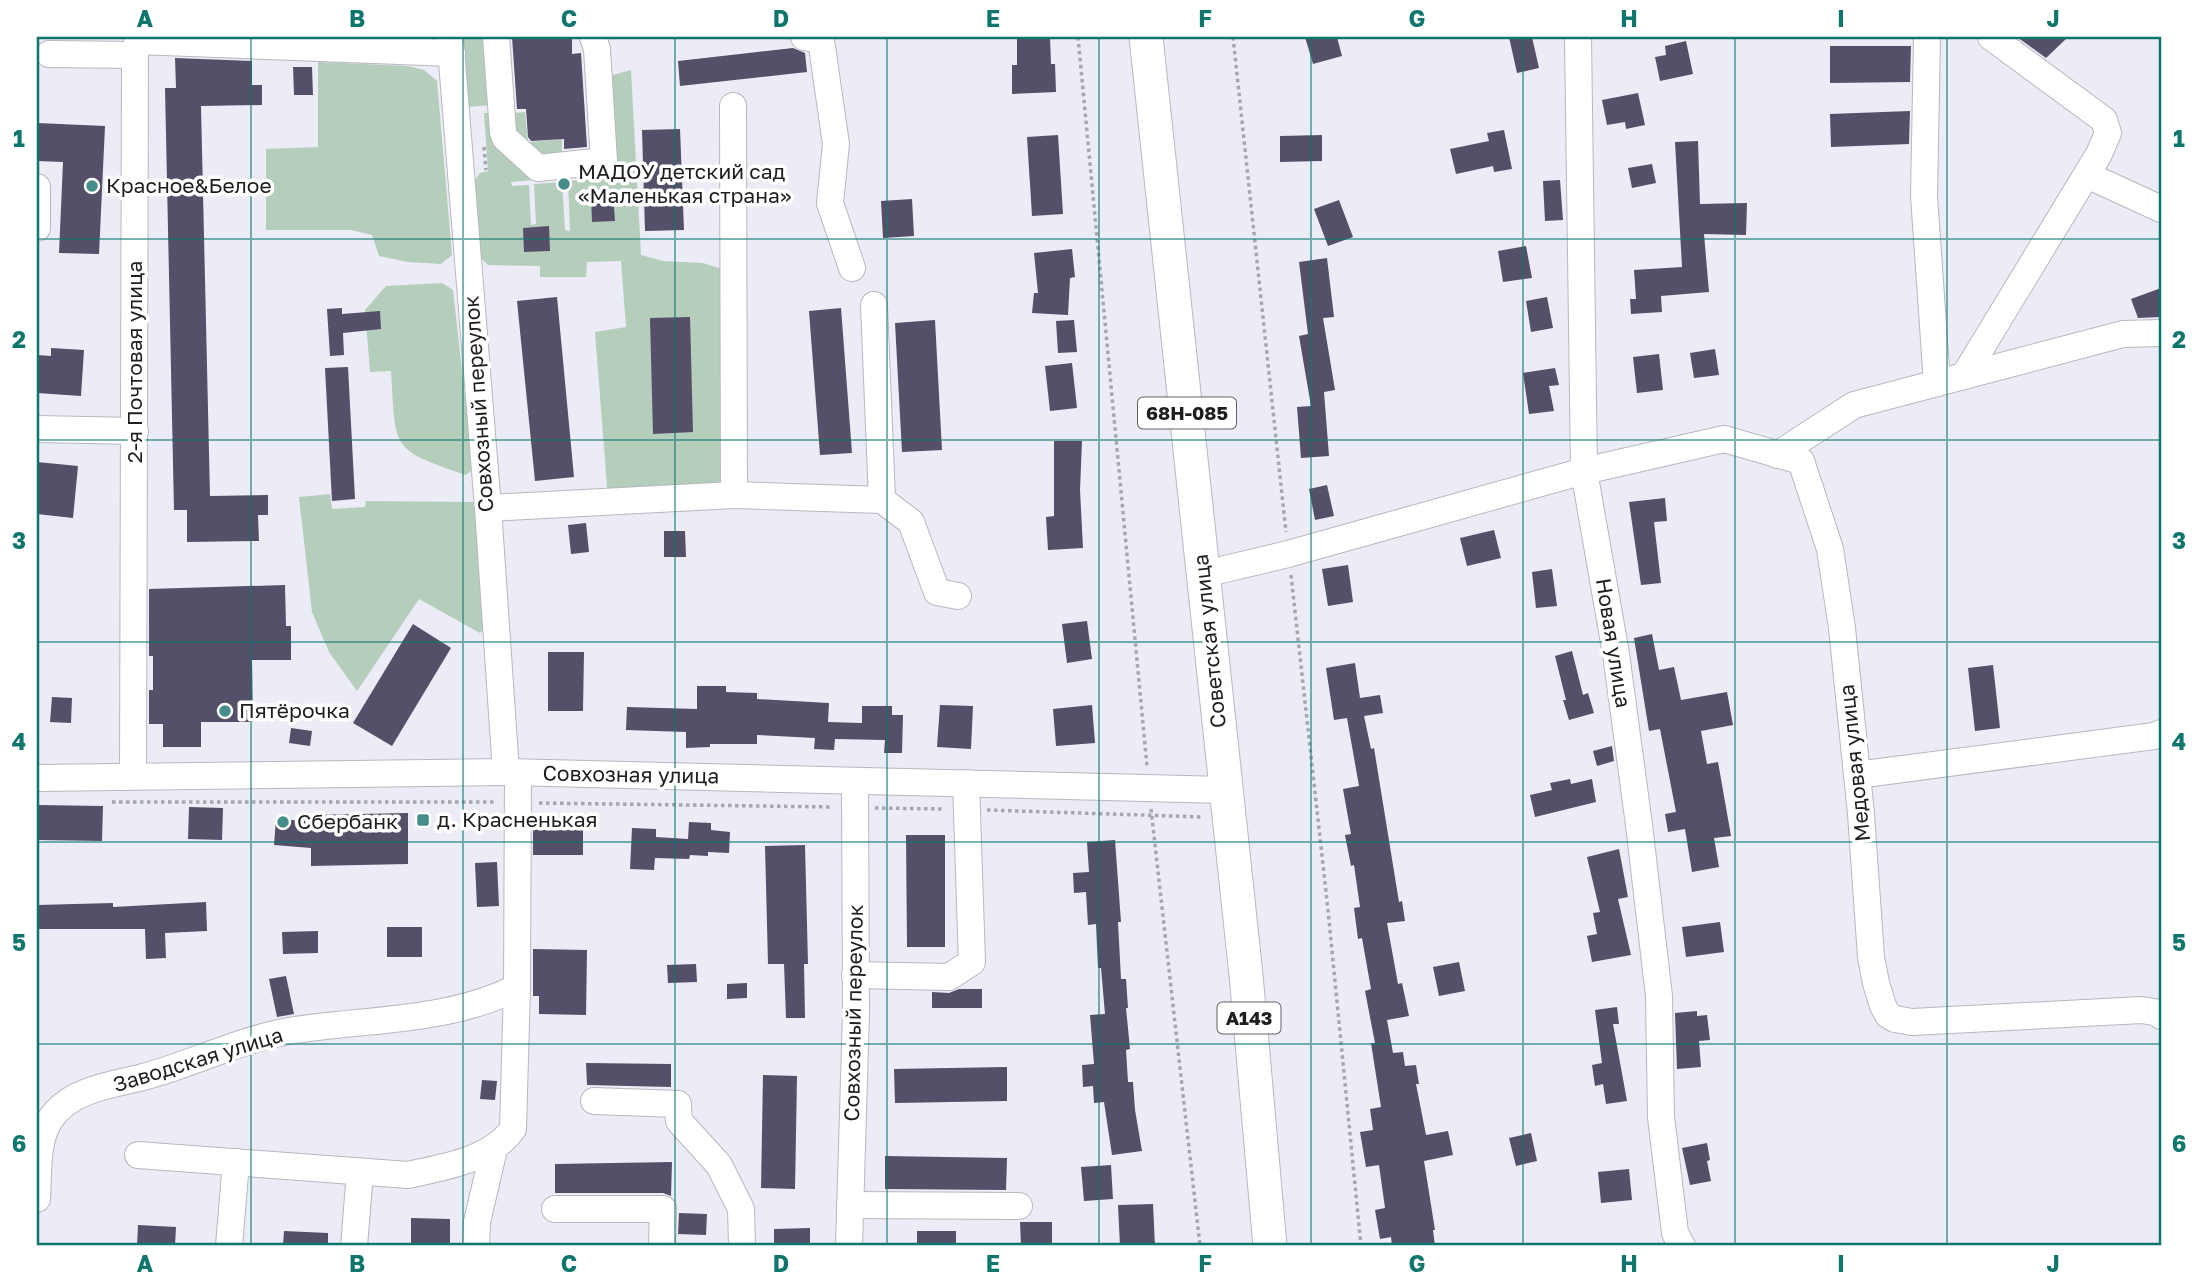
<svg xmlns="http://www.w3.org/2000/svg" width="2198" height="1283" font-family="'Golos Text',sans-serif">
	<rect width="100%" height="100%" fill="#ebecf5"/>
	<!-- green -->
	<g fill="#b5cdbb" fill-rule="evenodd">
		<polygon points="462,37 490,37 493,105 466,107"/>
		<polygon points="318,62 408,66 424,70 437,81 452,255 441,264 408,262 379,256 372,235 351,230 266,230 266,149 318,147"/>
		<path d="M 631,70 L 641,255 L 663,261 L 703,263 L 725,270 L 727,490 L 608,499 L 595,332 L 626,327 L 621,261 L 587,262 L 586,277 L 540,277 L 540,266 L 488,265 L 478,255 L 473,183 L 480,173 L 488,171 L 484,113 L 493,113 L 535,175 L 615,168 L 609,83 L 613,75 ZM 615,173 L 616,177 L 568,181 L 570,231 L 565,230 L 562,182 L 534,184 L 536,224 L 531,225 L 529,185 L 512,186 L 511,182 Z"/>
		<polygon points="525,112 528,142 562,139 562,153 541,156 516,133 515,113"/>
		<path d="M 442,283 L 453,290 L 473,469 L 466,475 C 389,449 396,449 391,371 L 370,372 L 365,310 L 386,286 Z"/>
		<polygon points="330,494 332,509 365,507 366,501 475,502 486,627 480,633 419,599 357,691 329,652 312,612 299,497"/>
	</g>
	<!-- building -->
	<g fill="#554f6a">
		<polygon points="512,37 572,37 572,54 581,53 587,147 564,149 564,139 531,141 528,137 526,109 517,109"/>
		<polygon points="1017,37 1050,37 1051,64 1055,64 1056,92 1012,94 1012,65 1017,65"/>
		<polygon points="1305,37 1337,37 1342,56 1313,64"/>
		<polygon points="1509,37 1532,37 1539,68 1517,73"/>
		<polygon points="2017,37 2068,37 2046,58"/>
		<polygon points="1686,41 1693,74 1660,81 1655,57 1666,55 1665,46"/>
		<polygon points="1830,46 1911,46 1910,82 1830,83"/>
		<polygon points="793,48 805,53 807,72 680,86 678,61"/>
		<polygon points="175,58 252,61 252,85 262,85 262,105 201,106 210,496 268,495 268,515 258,515 259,541 187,542 187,510 174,510 165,88 176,88"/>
		<polygon points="293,67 312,67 313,95 294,95"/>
		<polygon points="1638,93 1645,125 1626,129 1625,122 1607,125 1602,100"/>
		<polygon points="1910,111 1909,144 1831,147 1830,114"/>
		<polygon points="37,123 105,126 99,254 59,253 63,162 37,161"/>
		<polygon points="680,129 684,230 645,231 642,130"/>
		<polygon points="1504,130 1512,169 1494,172 1493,166 1456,174 1450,149 1489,141 1487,133"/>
		<polygon points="1058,135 1063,214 1032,216 1027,137"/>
		<polygon points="1322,135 1322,161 1280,162 1280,136"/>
		<polygon points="1698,141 1700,204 1747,203 1746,235 1704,234 1709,292 1661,296 1662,312 1631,314 1630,299 1636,299 1634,270 1682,267 1675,142"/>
		<polygon points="1652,164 1656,183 1632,188 1628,168"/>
		<polygon points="1560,180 1563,220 1545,221 1543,181"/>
		<polygon points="613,194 615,221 592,222 591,195"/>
		<polygon points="912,199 914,236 883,238 881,201"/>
		<polygon points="1339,200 1353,237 1328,246 1314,209"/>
		<polygon points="549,226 550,251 524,252 523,228"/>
		<polygon points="1526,246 1532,278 1503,282 1498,251"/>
		<polygon points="1072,249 1075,277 1070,278 1068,315 1032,313 1034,293 1038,293 1034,253"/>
		<polygon points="1327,258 1334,317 1323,318 1335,390 1324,392 1329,456 1301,458 1297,407 1311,406 1299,336 1308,334 1299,262"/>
		<polygon points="2161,288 2161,317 2138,318 2131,299"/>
		<polygon points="557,297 574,477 535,481 517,301"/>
		<polygon points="1547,297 1553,328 1531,332 1526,301"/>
		<polygon points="342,308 342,314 380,311 381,329 343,333 344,355 330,356 327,309"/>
		<polygon points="841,308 852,453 820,455 809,311"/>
		<polygon points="690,317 693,432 653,434 650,318"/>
		<polygon points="935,320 942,450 902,452 895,323"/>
		<polygon points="1074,320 1077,352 1058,353 1056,321"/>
		<polygon points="51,348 84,350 81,396 37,393 37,355 51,356"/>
		<polygon points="1715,349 1719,375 1694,378 1690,353"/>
		<polygon points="1659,354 1663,390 1637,393 1633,357"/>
		<polygon points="1072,363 1077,408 1050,411 1045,366"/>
		<polygon points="348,367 355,499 332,501 325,368"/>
		<polygon points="1555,368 1559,385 1549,386 1554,411 1529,414 1523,373"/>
		<polygon points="1054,441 1082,441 1080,490 1083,548 1048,550 1046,517 1054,516"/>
		<polygon points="37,462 78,466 73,518 37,514"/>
		<polygon points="1327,485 1334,516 1315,520 1309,489"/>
		<polygon points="1665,498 1667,521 1654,522 1661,583 1641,585 1629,502"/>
		<polygon points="586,523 589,552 571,554 568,525"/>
		<polygon points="1494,530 1501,558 1467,566 1460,538"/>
		<polygon points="664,531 685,531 686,557 664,557"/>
		<polygon points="1348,565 1353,602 1328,606 1322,569"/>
		<polygon points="1552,569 1557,606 1536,608 1532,572"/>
		<polygon points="285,585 286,626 291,626 291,660 252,660 253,722 201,722 201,747 163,747 163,724 149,724 149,690 153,690 153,656 149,656 149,589"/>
		<polygon points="1087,621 1092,659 1067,663 1062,624"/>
		<polygon points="413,624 451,648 392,746 353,723"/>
		<polygon points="1652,634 1659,670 1674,667 1681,700 1727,692 1733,725 1701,731 1707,764 1718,762 1731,836 1714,838 1719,867 1692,872 1685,829 1668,832 1665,814 1676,812 1660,729 1649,731 1634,638"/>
		<polygon points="1572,651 1583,695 1588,693 1594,713 1569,720 1563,700 1566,700 1555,656"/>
		<polygon points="548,652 584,652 583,711 548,711"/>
		<polygon points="1355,663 1360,698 1380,695 1383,713 1364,716 1371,749 1374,748 1399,902 1402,901 1405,921 1387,923 1398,984 1402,983 1409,1016 1387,1020 1393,1053 1403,1052 1405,1066 1416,1065 1419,1084 1416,1084 1426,1135 1448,1131 1453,1155 1424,1161 1435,1230 1433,1230 1435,1246 1392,1246 1391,1237 1380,1239 1375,1210 1385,1208 1379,1165 1366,1167 1360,1132 1373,1130 1370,1109 1381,1107 1371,1043 1375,1043 1365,991 1371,989 1362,938 1358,939 1354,908 1360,907 1354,865 1351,866 1345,835 1351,834 1343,789 1359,786 1347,718 1334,720 1326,668"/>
		<polygon points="1993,665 2000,728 1975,731 1968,668"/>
		<polygon points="697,686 726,686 726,692 757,693 757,699 829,703 828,722 862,723 862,706 892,706 892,715 903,715 902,753 884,753 885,740 835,739 834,750 814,749 815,738 757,735 757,744 710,744 710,747 686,748 686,732 626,730 627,707 697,709"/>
		<polygon points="52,697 72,698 71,723 50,722"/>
		<polygon points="940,705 973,706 971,749 937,747"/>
		<polygon points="1092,705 1095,743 1056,746 1053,709"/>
		<polygon points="291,728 312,731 310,746 289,743"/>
		<polygon points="1612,746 1614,761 1597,766 1593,751"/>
		<polygon points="1570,779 1571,784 1592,779 1596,802 1535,817 1530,795 1552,790 1550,783"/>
		<polygon points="38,805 103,806 102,841 37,840"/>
		<polygon points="189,807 223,808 222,840 188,839"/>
		<polygon points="408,813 408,864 311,866 311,848 274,845 276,819 310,821 310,815"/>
		<polygon points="689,822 711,823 711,830 730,832 729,853 708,852 708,856 690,855 689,859 655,858 654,870 630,869 632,828 656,829 656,837 688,839"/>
		<rect x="533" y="829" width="50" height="26"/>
		<polygon points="906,835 945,835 945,947 907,947"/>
		<polygon points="1115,840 1121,922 1118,922 1121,979 1126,979 1128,1008 1126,1008 1130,1049 1126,1050 1128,1082 1133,1082 1135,1110 1142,1151 1112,1155 1104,1102 1094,1103 1093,1086 1083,1087 1082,1065 1094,1064 1090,1015 1105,1014 1101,968 1098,968 1096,924 1088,925 1086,892 1074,893 1073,873 1089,872 1087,842"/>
		<polygon points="805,845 808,964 804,964 805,1018 786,1018 784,964 768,964 765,846"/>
		<polygon points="1619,849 1628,897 1618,899 1631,955 1592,962 1587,936 1597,934 1593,913 1600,912 1587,857"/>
		<polygon points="497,862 499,906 477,907 475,863"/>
		<polygon points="206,902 207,931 165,933 166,958 146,959 145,929 37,929 37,905 113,903 113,907"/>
		<polygon points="1720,922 1724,952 1686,957 1682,927"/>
		<rect x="387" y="927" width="35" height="30"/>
		<polygon points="318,931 318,953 283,954 282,932"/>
		<polygon points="533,949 587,950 586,1015 539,1014 539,996 533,996"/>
		<polygon points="1459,962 1465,991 1439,996 1433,967"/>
		<polygon points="696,964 697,982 668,983 667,965"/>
		<polygon points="286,976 294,1014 277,1017 269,979"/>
		<polygon points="747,983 747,998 727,999 727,984"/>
		<polygon points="959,989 982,989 982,1008 932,1008 932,992 949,993"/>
		<polygon points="1617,1007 1619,1024 1613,1024 1627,1101 1606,1104 1603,1084 1595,1086 1592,1065 1602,1063 1595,1010"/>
		<polygon points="1697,1011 1697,1016 1707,1015 1710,1040 1699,1041 1701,1067 1677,1069 1675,1013"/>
		<polygon points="586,1063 671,1064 671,1087 587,1085"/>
		<polygon points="1007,1067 1007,1101 895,1103 894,1069"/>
		<polygon points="763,1075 797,1076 795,1189 761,1188"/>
		<polygon points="482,1080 497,1081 495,1100 480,1099"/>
		<polygon points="1531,1133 1537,1161 1516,1166 1509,1138"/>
		<polygon points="1707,1143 1710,1160 1707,1161 1711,1181 1690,1185 1682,1148"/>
		<polygon points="885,1156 1007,1158 1006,1190 885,1189"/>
		<polygon points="672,1162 671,1196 663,1193 555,1193 555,1164"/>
		<polygon points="1111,1165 1113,1199 1084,1201 1081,1167"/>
		<polygon points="1629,1169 1632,1200 1601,1203 1598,1172"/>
		<polygon points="1153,1204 1155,1246 1120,1246 1118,1205"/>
		<polygon points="679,1213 707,1214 706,1235 678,1234"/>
		<polygon points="411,1218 450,1219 450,1246 411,1246"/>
		<polygon points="1020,1222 1052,1222 1052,1246 1021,1246"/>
		<polygon points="138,1225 176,1227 175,1246 137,1246"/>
		<polygon points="810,1228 810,1246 774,1246 774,1229"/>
		<polygon points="284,1231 328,1233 328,1246 283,1246"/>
		<rect x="917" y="1231" width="39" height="15"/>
	</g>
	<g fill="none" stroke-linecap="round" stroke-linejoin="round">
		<defs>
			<g id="minor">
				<polyline points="450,37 488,508 506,772"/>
				<polyline points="496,37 503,132 505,138 538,168 604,161 597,49 593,37"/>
				<polyline points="804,37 821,40 836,144 830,203 852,268"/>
				<polyline points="1578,37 1584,471 1616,654 1639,825 1659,996 1661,1117 1675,1233 1682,1246"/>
				<polyline points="1927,37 1924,196 1937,383"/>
				<polyline points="49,54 135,55 133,776"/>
				<polyline points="135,55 137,41 452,53"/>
				<polyline points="733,106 734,495"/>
				<polyline points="2087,175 2161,209"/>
				<polyline points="37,187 37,228"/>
				<polyline points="1964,376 2099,154 2108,133 2104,120 1991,37"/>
				<polyline points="37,429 135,431"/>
				<polyline points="1777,455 1854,405 2123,334 2161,333"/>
				<polyline points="882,500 911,522 937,592 958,596"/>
				<polyline points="488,508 734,495 882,500 874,305"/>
				<polyline points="1204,574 1288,554 1584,471 1724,439 1801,461 1830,549 1842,628 1861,814 1871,957 1876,983 1883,1006 1888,1015 1895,1019 1912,1022 2142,1010 2159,1013 2161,1016"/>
				<polyline points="1857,775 2154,736 2161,733"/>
				<polyline points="37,778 506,772 1225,790"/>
				<polyline points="855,975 949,977 972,962 966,783"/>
				<polyline points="594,1101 678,1104 679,1121 719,1165 741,1209 742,1246"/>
				<path d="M 138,1155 L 408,1175 C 444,1167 491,1160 513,1129 L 517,987 L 518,773"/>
				<path d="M 37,1199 C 39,1170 35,1136 55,1113 C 76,1088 117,1084 147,1076 C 193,1063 243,1039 289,1031 C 360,1019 453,1022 517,987"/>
				<polyline points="850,1205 1019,1206"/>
				<polyline points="555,1209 663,1209 662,1246"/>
				<polyline points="229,1246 236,1162"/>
				<polyline points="354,1246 360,1172"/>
				<polyline points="476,1246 477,1222 494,1149"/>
				<polyline points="849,1246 856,1013 855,781"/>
			</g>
			<polyline id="major" points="1146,37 1246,975 1270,1246"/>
		</defs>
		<!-- minor casing -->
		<use href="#minor" stroke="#b7b8c0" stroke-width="28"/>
		<!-- major casing -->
		<use href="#major" stroke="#b7b8c0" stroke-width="35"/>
		<!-- path -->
		<g stroke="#a6a7ae" stroke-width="3.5" stroke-dasharray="3.5 3.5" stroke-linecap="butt">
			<polyline points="1078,37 1147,766"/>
			<polyline points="1233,37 1286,532"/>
			<polyline points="484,147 486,170"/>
			<polyline points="1291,575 1328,910 1361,1246"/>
			<polyline points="112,802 497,802"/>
			<polyline points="539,803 833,807"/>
			<polyline points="875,808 945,809"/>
			<polyline points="1151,809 1200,1246"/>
			<polyline points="987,810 1203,817"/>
		</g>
		<!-- minor -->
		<use href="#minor" stroke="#fff" stroke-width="26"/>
		<!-- major -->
		<use href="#major" stroke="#fff" stroke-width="33"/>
	</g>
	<!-- grid -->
	<path fill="none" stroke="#0f766e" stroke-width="2" stroke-opacity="0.55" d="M 251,37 L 251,1246M 463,37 L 463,1246M 675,37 L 675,1246M 887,37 L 887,1246M 1099,37 L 1099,1246M 1311,37 L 1311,1246M 1523,37 L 1523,1246M 1735,37 L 1735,1246M 1947,37 L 1947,1246M 37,239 L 2161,239M 37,440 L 2161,440M 37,642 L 2161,642M 37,842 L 2161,842M 37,1044 L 2161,1044"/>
	<!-- markers -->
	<g fill="#458d8a" stroke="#fff" stroke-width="2.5">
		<circle cx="564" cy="184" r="7"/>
		<circle cx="92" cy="186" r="7"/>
		<circle cx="225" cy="711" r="7"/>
		<rect x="416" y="813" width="14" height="14" rx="3.5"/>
		<circle cx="283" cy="822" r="7"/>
	</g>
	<g text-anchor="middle" stroke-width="7" stroke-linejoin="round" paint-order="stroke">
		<!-- shield labels -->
		<g fill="#fff" stroke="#626264" stroke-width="2">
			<rect x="1138" y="397.5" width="98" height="31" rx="5"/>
			<rect x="1217.5" y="1002.5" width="63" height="31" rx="5"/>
		</g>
		<g font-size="19" font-weight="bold" fill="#1e1e21">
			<text x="1187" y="420">68Н-085</text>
			<text x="1249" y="1025">А143</text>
		</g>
		<!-- poi labels -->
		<g font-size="21" fill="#1e1e21" stroke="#fff" text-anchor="start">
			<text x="578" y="179">МАДОУ детский сад<tspan x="578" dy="24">«Маленькая страна»</tspan></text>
			<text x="106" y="193">Красное&amp;Белое</text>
			<text x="239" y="718">Пятёрочка</text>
			<text x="437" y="827">д. Красненькая</text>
			<text x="297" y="829">Сбербанк</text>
		</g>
		<!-- street labels -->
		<g font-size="21" fill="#1e1e21" stroke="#fff">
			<text transform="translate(135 362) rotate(-90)" y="7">2-я Почтовая улица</text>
			<text transform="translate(479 404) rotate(-94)" y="7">Совхозный переулок</text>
			<text transform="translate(1210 641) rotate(-96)" y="7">Советская улица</text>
			<text transform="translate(1613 643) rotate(81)" y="7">Новая улица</text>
			<text transform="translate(1855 763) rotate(-96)" y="7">Медовая улица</text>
			<text transform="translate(631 775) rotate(1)" y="7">Совхозная улица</text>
			<text transform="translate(854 1013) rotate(-89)" y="7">Совхозный переулок</text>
			<text transform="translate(198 1060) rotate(-17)" y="7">Заводская улица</text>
		</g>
	</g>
	<!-- border -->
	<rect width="2198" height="1283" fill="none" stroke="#ffffff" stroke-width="77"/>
	<rect x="38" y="38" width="2122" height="1206" fill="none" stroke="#0f766e" stroke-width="2.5"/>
	<g font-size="23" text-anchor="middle" font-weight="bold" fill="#0f766e">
		<text x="145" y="27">A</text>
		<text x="357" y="27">B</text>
		<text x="569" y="27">C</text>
		<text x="781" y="27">D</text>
		<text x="993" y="27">E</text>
		<text x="1205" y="27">F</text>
		<text x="1417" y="27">G</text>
		<text x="1629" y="27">H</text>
		<text x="1841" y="27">I</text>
		<text x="2053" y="27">J</text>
		<text x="19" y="147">1</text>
		<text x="2179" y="147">1</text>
		<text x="19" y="348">2</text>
		<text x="2179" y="348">2</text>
		<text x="19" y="549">3</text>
		<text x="2179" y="549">3</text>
		<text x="19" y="750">4</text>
		<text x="2179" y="750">4</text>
		<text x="19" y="951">5</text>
		<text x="2179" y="951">5</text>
		<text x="19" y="1152">6</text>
		<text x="2179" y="1152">6</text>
		<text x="145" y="1272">A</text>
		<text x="357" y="1272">B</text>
		<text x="569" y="1272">C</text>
		<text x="781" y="1272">D</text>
		<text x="993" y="1272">E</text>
		<text x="1205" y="1272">F</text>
		<text x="1417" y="1272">G</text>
		<text x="1629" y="1272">H</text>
		<text x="1841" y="1272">I</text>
		<text x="2053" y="1272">J</text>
	</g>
</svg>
